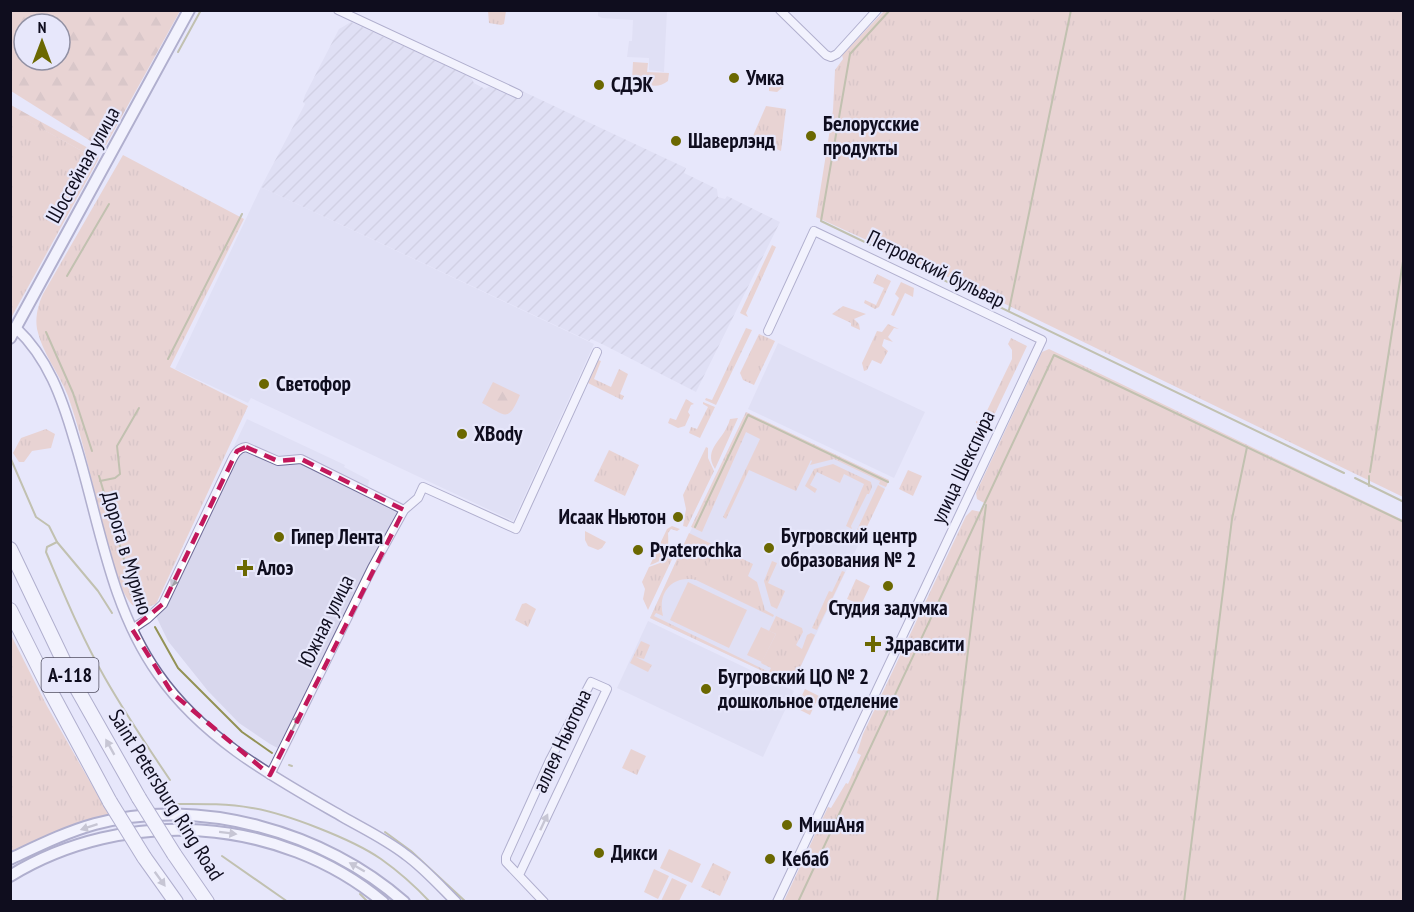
<svg xmlns="http://www.w3.org/2000/svg" width="1414" height="912" font-family="'PT Sans Narrow',sans-serif">
	<defs>
		<pattern id="industrial-furrows" width="10" height="10" patternUnits="userSpaceOnUse" patternTransform="scale(1.5)"><rect width="10" height="10" fill="#d8d7ed"/><path d="M-1 1l2-2M0 10L10 0M9 11l2-2" fill="none" stroke="#b8b7cb"/></pattern>
		<pattern id="grass-tufts" width="24" height="20" patternUnits="userSpaceOnUse" patternTransform="scale(1.5)"><rect width="24" height="20" fill="#e9baa3"/><path d="M3 7l-1-3M5 7V3M7 7l1-3M15 17l-1-3M17 17v-4M19 17l1-3" fill="none" stroke="#c79f8c"/></pattern>
		<pattern id="forest-firs" width="22" height="20" patternUnits="userSpaceOnUse" patternTransform="scale(1.5)"><rect width="22" height="20" fill="#e9baa3"/><path d="M5 1l3.5 6h-7zM16 11l3.5 6h-7z" fill="#c79f8c"/></pattern>
	</defs>
	<rect width="100%" height="100%" fill="#e7e7fb"/>
	<!-- built -->
	<g fill="#d8d7ed">
		<polygon points="598,11 667,11 664,72 649,70 649,58 627,57 629,41 632,41 633,20 602,18 598,16"/>
		<polygon points="261,187 594,344 513,521 251,398 248,403 175,369"/>
		<polygon points="778,343 925,412 894,478 748,409"/>
		<polygon points="746,412 889,480 792,685 650,618"/>
		<polygon points="247,419 345,465 344,467 369,480 368,487 411,507 370,583 287,753 270,744 239,723 208,691 168,641 154,612"/>
		<polygon points="648,621 794,691 763,757 617,688"/>
	</g>
	<!-- industrial -->
	<polygon fill="url(#industrial-furrows)" points="351,22 471,77 474,83 485,89 490,86 516,97 520,90 686,168 684,173 717,189 718,197 725,199 727,196 780,222 696,392 604,345 591,339 589,341 261,187 305,104 303,102 305,95 339,29"/>
	<!-- grass -->
	<g fill="url(#grass-tufts)">
		<polygon points="488,11 506,11 504,24 501,25 489,23"/>
		<polygon points="884,11 1403,11 1403,497 968,286 816,217 833,110 835,70 843,59 842,55"/>
		<path d="M 633,62 L 648,63 L 647,72 L 669,73 L 668,81 C 653,92 648,81 632,80 Z"/>
		<polygon points="764,73 779,75 783,79 783,87 777,92 769,91 769,78 764,77"/>
		<polygon points="11,105 18,109 14,113 98,160 11,318"/>
		<polygon points="766,106 786,109 781,151 752,138"/>
		<path d="M 123,155 L 244,219 L 170,367 L 248,406 L 156,604 L 140,610 C 120,604 109,548 104,529 C 92,484 83,439 68,396 C 59,373 42,353 37,329 C 35,317 38,305 43,294 Z"/>
		<polygon points="772,245 776,247 746,313 748,317 740,313"/>
		<polygon points="877,274 891,281 879,307 875,309 864,303 865,300 876,305 884,288 873,283"/>
		<polygon points="901,282 914,288 913,297 905,293 894,316 891,315 899,298 895,294"/>
		<polygon points="843,306 866,314 854,319 859,324 860,330 851,326 851,323 832,314"/>
		<polygon points="888,324 899,329 894,328 888,337 893,342 884,339 882,346 888,351 881,364 872,360 867,370 864,371 862,363 877,331 882,332"/>
		<polygon points="746,328 752,330 716,405 705,400 706,398 712,400"/>
		<polygon points="759,334 775,341 754,385 743,380 740,373"/>
		<polygon points="1011,338 1027,346 988,428 976,423 976,421 981,423 1012,359 1012,350 1008,344"/>
		<polygon points="1049,349 1403,520 1403,901 784,901 828,807 831,808 846,783 848,784 861,755 857,753 863,734 966,516 972,510 981,512 986,504 977,499 976,493 1042,352"/>
		<polygon points="598,360 601,361 594,379 611,387 619,369 628,374 620,394 624,396 622,400 588,383"/>
		<polygon points="686,399 694,404 691,405 688,412 690,415 685,426 678,428 668,423 670,418 676,420"/>
		<polygon points="703,402 715,407 700,438 689,433 691,427 697,429 708,407 703,404"/>
		<polygon points="746,412 889,480 886,487 879,484 880,481 834,459 810,465 812,461 811,460 796,491 749,470 726,519 723,517 760,439 746,432 702,532 691,527"/>
		<path d="M 738,418 L 715,469 C 702,448 725,440 730,419 Z"/>
		<polygon points="46,429 55,434 51,448 32,451 24,462 19,462 13,453 21,438"/>
		<polygon points="706,447 708,448 708,458 714,471 687,527 683,526 686,509 683,495"/>
		<polygon points="609,450 639,465 625,496 594,481"/>
		<polygon points="833,464 871,482 872,487 869,494 867,494 851,526 852,529 846,526 864,484 844,474 840,483 817,472 810,485 817,489 815,493 805,486 814,469"/>
		<polygon points="908,470 922,476 913,496 899,489"/>
		<polygon points="878,485 885,489 863,535 856,532"/>
		<path d="M 672,526 L 680,529 L 677,531 L 671,529 L 668,533 C 669,549 668,560 650,565 L 667,529 Z"/>
		<polygon points="585,531 606,542 602,548 598,550 588,546 585,540"/>
		<path d="M 689,533 L 753,564 L 748,576 L 757,582 L 765,610 L 774,615 L 773,617 L 696,580 C 673,575 657,592 663,616 L 656,613 L 654,616 L 769,672 L 771,668 L 761,663 L 776,634 L 769,631 L 776,616 L 802,628 L 803,632 L 796,645 L 802,649 L 807,635 L 811,633 L 815,635 L 792,685 L 650,618 Z"/>
		<polygon points="670,554 674,555 648,610 643,599 645,589 642,582 649,567 660,563"/>
		<polygon points="772,561 777,563 768,583 785,591 777,609 771,606 764,581"/>
		<polygon points="842,571 845,572 817,630 812,628 829,591 832,592"/>
		<polygon points="856,579 870,586 861,605 847,599"/>
		<polygon points="526,603 536,609 528,627 515,620 522,604"/>
		<polygon points="10,633 47,706 110,817 60,831 11,853"/>
		<polygon points="641,641 650,645 644,659 636,657 652,665 648,672 630,663"/>
		<polygon points="805,689 819,696 810,715 796,708"/>
		<polygon points="631,749 646,756 637,775 622,768"/>
		<polygon points="713,863 731,872 720,896 701,887"/>
	</g>
	<!-- forest -->
	<g fill="url(#forest-firs)" fill-rule="evenodd">
		<path d="M 10,11 L 11,10 L 180,11 L 106,145 L 100,147 L 11,91 ZM 24,24 L 60,24 L 60,60 L 24,60 Z"/>
		<polygon points="18,109 99,154 98,160 13,113"/>
		<path d="M 493,382 L 520,395 C 508,423 506,416 482,403 Z"/>
	</g>
	<!-- pitch -->
	<g fill="#e9baa3">
		<polygon points="693,546 708,554 697,578 682,570"/>
		<polygon points="713,555 727,561 719,578 705,571"/>
		<polygon points="688,582 747,610 729,648 670,620"/>
		<polygon points="761,627 776,634 762,662 747,655"/>
		<polygon points="669,849 701,864 692,883 660,868"/>
		<polygon points="654,869 669,876 658,899 644,892"/>
		<polygon points="672,878 687,885 679,901 661,901"/>
	</g>
	<g fill="none" stroke-linecap="round" stroke-linejoin="round">
		<!-- stream -->
		<g stroke="#939255" stroke-width="2">
			<polyline points="890,10 850,54 821,221 1344,473"/>
			<polyline points="178,52 201,10"/>
			<polyline points="67,276 109,204"/>
			<polyline points="1009,310 1071,10"/>
			<polyline points="46,332 73,393 92,451"/>
			<polyline points="168,359 242,214"/>
			<polyline points="10,457 36,517 49,526 57,542 98,591 112,613"/>
			<polyline points="1370,472 1404,255"/>
			<polyline points="99,476 129,576 143,607"/>
			<polyline points="1355,478 1404,502"/>
			<polyline points="100,481 115,478 120,474 117,446 139,408"/>
			<polyline points="1369,486 1369,476"/>
			<polyline points="695,527 748,415 888,482"/>
			<path d="M 57,542 L 47,547 L 46,552 C 64,594 82,638 105,678 C 125,713 147,746 170,780"/>
			<polyline points="155,627 178,668 242,732 272,753"/>
			<polyline points="289,765 292,766"/>
			<path d="M 169,804 C 196,804 224,803 252,808 C 287,814 352,839 381,859 C 398,871 415,886 430,902"/>
			<polyline points="385,832 411,851 466,902"/>
			<polyline points="222,856 288,902"/>
			<polyline points="360,894 368,902"/>
			<polyline points="798,902 1054,355 1404,522"/>
			<polyline points="937,902 986,505"/>
			<polyline points="1184,902 1232,519 1247,447"/>
		</g>
		<defs>
			<g id="minor">
				<polyline points="338,10 518,94"/>
				<polyline points="780,10 826,55 831,57 837,54 877,10"/>
				<polyline points="768,331 814,231 1042,340 777,902"/>
				<path d="M 132,629 L 147,619 L 163,604 L 229,466 C 233,458 236,448 246,447 L 278,461 L 301,459 L 404,510"/>
				<polyline points="270,775 372,568 404,510 418,498 423,487 516,529 597,352"/>
				<polyline points="519,875 607,689 591,682 550,760 506,857 506,862 544,902"/>
			</g>
			<path id="tertiary" d="M 16,328 C 48,358 62,398 74,439 C 99,518 109,605 158,674 C 204,740 275,778 343,817 C 364,829 387,840 406,855 C 424,868 440,886 456,902"/>
			<g id="secondary">
				<polyline points="10,338 189,10"/>
				<path d="M 10,859 C 38,846 66,832 95,824 C 199,796 325,832 404,902"/>
				<path d="M 10,876 C 124,806 280,816 383,902"/>
			</g>
			<g id="motorway">
				<polyline points="10,549 75,685 139,798"/>
				<polyline points="10,610 52,694 110,802"/>
				<polyline points="174,854 207,902"/>
				<polyline points="144,857 176,902"/>
			</g>
		</defs>
		<!-- minor casing -->
		<use href="#minor" stroke="#6e6b97" stroke-width="10"/>
		<!-- tertiary casing -->
		<use href="#tertiary" stroke="#6e6b97" stroke-width="12"/>
		<!-- secondary casing -->
		<use href="#secondary" stroke="#6e6b97" stroke-width="14"/>
		<!-- motorway casing -->
		<use href="#motorway" stroke="#6e6b97" stroke-width="16"/>
		<!-- minor -->
		<use href="#minor" stroke="#fff" stroke-width="8"/>
		<!-- tertiary -->
		<use href="#tertiary" stroke="#fff" stroke-width="9"/>
		<!-- secondary -->
		<use href="#secondary" stroke="#fff" stroke-width="10"/>
		<!-- motorway -->
		<use href="#motorway" stroke="#fff" stroke-width="14"/>
		<defs>
			<g id="motorway-bridge">
				<polyline points="139,798 174,854"/>
				<polyline points="110,802 144,857"/>
			</g>
		</defs>
		<!-- motorway-bridge casing -->
		<use href="#motorway-bridge" stroke="#6e6b97" stroke-width="16" stroke-linecap="butt"/>
		<!-- motorway-bridge -->
		<use href="#motorway-bridge" stroke="#fff" stroke-width="14"/>
	</g>
	<!-- one-way arrows -->
	<defs><path id="oneway-solid" d="M-6-.8H1V-3.2L6.5 0L1 3.2V.8H-6Z" transform="scale(1.5)"/></defs>
	<g fill="#9f9ea5">
		<use href="#oneway-solid" transform="translate(175 579) rotate(116)"/>
		<use href="#oneway-solid" transform="translate(296 723) rotate(-64)"/>
		<use href="#oneway-solid" transform="translate(110 747) rotate(-119)"/>
		<use href="#oneway-solid" transform="translate(544 822) rotate(-65)"/>
		<use href="#oneway-solid" transform="translate(89 827) rotate(162)"/>
		<use href="#oneway-solid" transform="translate(228 833) rotate(7)"/>
		<use href="#oneway-solid" transform="translate(357 867) rotate(-150)"/>
		<use href="#oneway-solid" transform="translate(160 879) rotate(54)"/>
	</g>
	<!-- marked area -->
	<path d="M0 0H1414V912H0ZM 246,447 L 278,461 L 301,459 L 404,510 L 270,775 L 172,693 L 132,629 L 163,604 L 237,451 Z" fill="#e7e7fb" fill-opacity=".55" fill-rule="evenodd"/>
	<path fill="none" stroke="#c2185b" stroke-width="4.5" stroke-dasharray="12 8" stroke-linejoin="round" d="M 246,447 L 278,461 L 301,459 L 404,510 L 270,775 L 172,693 L 132,629 L 163,604 L 237,451 Z"/>
	<!-- markers -->
	<g fill="#6b6801" stroke="#e7e7fb" stroke-width="2">
		<circle cx="734" cy="78" r="6"/>
		<circle cx="599" cy="85" r="6"/>
		<circle cx="811" cy="136" r="6"/>
		<circle cx="676" cy="141" r="6"/>
		<circle cx="264" cy="384" r="6"/>
		<circle cx="462" cy="434" r="6"/>
		<circle cx="678" cy="517" r="6"/>
		<circle cx="279" cy="537" r="6"/>
		<circle cx="769" cy="548" r="6"/>
		<circle cx="638" cy="550" r="6"/>
		<path d="M242 559h6v6h6v6h-6v6h-6v-6h-6v-6h6z"/>
		<circle cx="888" cy="586" r="6"/>
		<path d="M870 635h6v6h6v6h-6v6h-6v-6h-6v-6h6z"/>
		<circle cx="706" cy="689" r="6"/>
		<circle cx="787" cy="825" r="6"/>
		<circle cx="599" cy="853" r="6"/>
		<circle cx="770" cy="859" r="6"/>
	</g>
	<g text-anchor="middle" stroke-width="4.5" stroke-linejoin="round" paint-order="stroke">
		<!-- shield labels -->
		<rect fill="#e7e7fb" stroke="#504e60" stroke-width="1.5" x="41.5" y="658" width="57" height="34" rx="4.5"/>
		<g font-size="20" font-weight="bold" fill="#0f0d1e">
			<text x="70" y="682">А-118</text>
		</g>
		<!-- poi labels -->
		<g font-size="21" font-weight="bold" fill="#0f0d1e" stroke="#e7e7fb" text-anchor="start">
			<text x="746" y="85">Умка</text>
			<text x="611" y="92">СДЭК</text>
			<text x="823" y="131">Белорусские<tspan x="823" dy="24">продукты</tspan></text>
			<text x="688" y="148">Шаверлэнд</text>
			<text x="276" y="391">Светофор</text>
			<text x="474" y="441">XBody</text>
			<text x="666" y="524" text-anchor="end">Исаак Ньютон</text>
			<text x="781" y="543">Бугровский центр<tspan x="781" dy="24">образования № 2</tspan></text>
			<text x="291" y="544">Гипер Лента</text>
			<text x="650" y="557">Pyaterochka</text>
			<text x="257" y="575">Алоэ</text>
			<text x="888" y="615" text-anchor="middle">Студия задумка</text>
			<text x="885" y="651">Здравсити</text>
			<text x="718" y="684">Бугровский ЦО № 2<tspan x="718" dy="24">дошкольное отделение</tspan></text>
			<text x="799" y="832">МишАня</text>
			<text x="611" y="860">Дикси</text>
			<text x="782" y="866">Кебаб</text>
		</g>
		<!-- street labels -->
		<g font-size="21" fill="#0f0d1e" stroke="#e7e7fb">
			<text transform="translate(83 165) rotate(-61)" y="7">Шоссейная улица</text>
			<text transform="translate(936 269) rotate(26)" y="7">Петровский бульвар</text>
			<text transform="translate(963 467) rotate(-65)" y="7">улица Шекспира</text>
			<text transform="translate(127 553) rotate(73)" y="7">Дорога в Мурино</text>
			<text transform="translate(326 621) rotate(-64)" y="7">Южная улица</text>
			<text transform="translate(562 741) rotate(-65)" y="7">аллея Ньютона</text>
			<text transform="translate(166 795) rotate(58)" y="7">Saint Petersburg Ring Road</text>
		</g>
	</g>
	<!-- border -->
	<rect width="1414" height="912" fill="none" stroke="#0f0d1e" stroke-width="24"/>
	<!-- north arrow -->
	<g transform="translate(42 42)"><circle r="28" fill="#e7e7fb" stroke="#9190a3" stroke-width="1.5"/>
	<path d="M0-4.5L10 22L0 15L-10 22Z" fill="#6b6801"/>
	<text y="-9" font-size="16" font-weight="bold" text-anchor="middle" fill="#0f0d1e">N</text>
	</g>
</svg>
